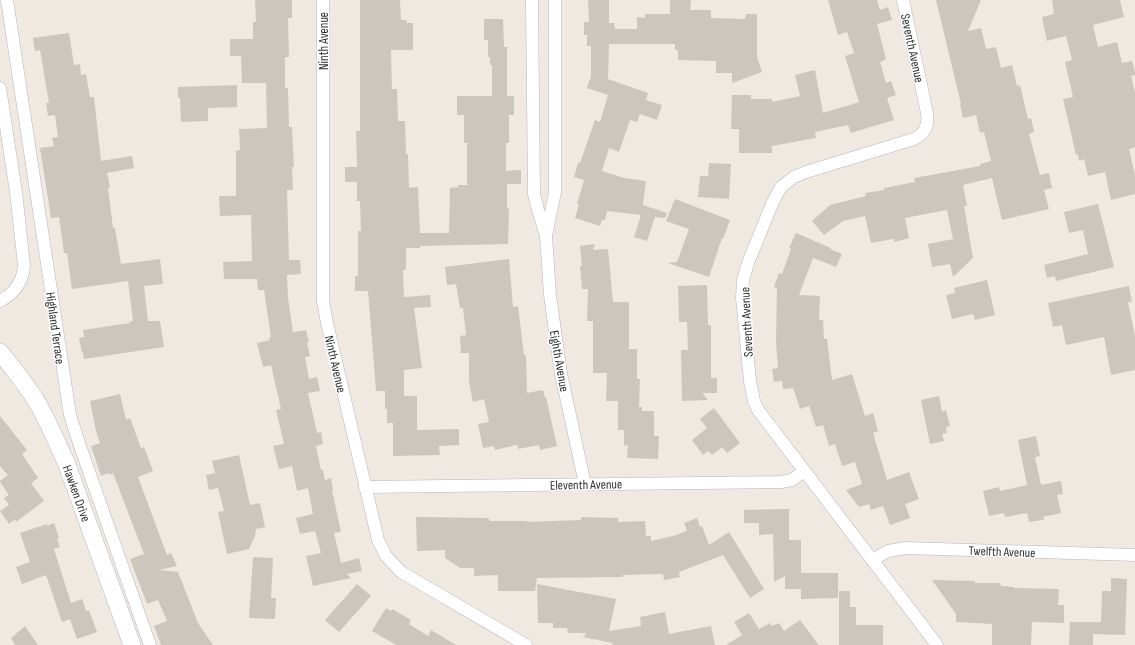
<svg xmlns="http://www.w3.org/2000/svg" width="1135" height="645" font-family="'Sofia Sans Condensed',sans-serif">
	<rect width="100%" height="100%" fill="#efe9e1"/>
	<!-- building -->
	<g fill="#cbc7bf">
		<polygon points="255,0 292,0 292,18 288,18 289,57 285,57 285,88 288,88 289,127 292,127 294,167 292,167 293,190 287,190 289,260 300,260 301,274 287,275 288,298 293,332 306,330 309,342 307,343 310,356 305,357 309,379 317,377 320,391 308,393 317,433 321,432 323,444 316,446 321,470 323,470 325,480 331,478 333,490 332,490 341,532 334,533 341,563 359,558 362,571 347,574 351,578 313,586 306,556 321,553 315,531 300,534 296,518 313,514 308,488 297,491 292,466 279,469 273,446 284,444 276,410 281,409 271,365 263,367 257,343 270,340 269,338 271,337 264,290 258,290 257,279 224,279 223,262 252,261 251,215 220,216 219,196 236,196 236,151 240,150 239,129 267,128 266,83 242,83 241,56 230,56 230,39 253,39 253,22 256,22"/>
		<polygon points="360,0 400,0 401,20 407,20 406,23 413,23 413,50 391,50 392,89 397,89 398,121 405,121 406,154 408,154 409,188 418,187 420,233 449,233 450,188 458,187 458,185 467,185 467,143 464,143 464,115 457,115 457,96 492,96 492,65 490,65 490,57 488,57 488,40 484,40 484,19 503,19 504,47 507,47 507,96 514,96 514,115 509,115 509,143 506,143 506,171 521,170 521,184 507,184 507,208 509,208 508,244 420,246 420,248 406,248 406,270 403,270 404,297 430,295 431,307 414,308 422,368 404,370 404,396 417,396 417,430 459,429 459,445 439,446 440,455 393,456 393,423 387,423 387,409 385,409 385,391 376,391 368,291 355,291 355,276 358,276 358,231 361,231 360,201 357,201 357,182 345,182 345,167 357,167 356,131 360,131"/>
		<polygon points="588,0 609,0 609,23 614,23 615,29 637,29 637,17 645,18 645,14 670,14 670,0 691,0 690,10 711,10 711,18 745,19 746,14 757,14 757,57 762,72 732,83 732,73 716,73 716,61 678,60 678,50 675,50 675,44 609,44 608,79 648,93 646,100 662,105 657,120 640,114 637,122 630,120 619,152 609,148 602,171 624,178 646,181 643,205 667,213 665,218 655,217 647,241 634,237 641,215 607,211 605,220 602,220 600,226 575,218 579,204 577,204 584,180 574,177 578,163 580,163 595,120 600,122 608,95 587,88 591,76 591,46 587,46 587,35 584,35 584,22 589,22"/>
		<polygon points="828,0 877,0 880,10 888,7 892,20 877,24 886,59 880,62 886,83 891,81 896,95 887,98 894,120 851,133 848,125 815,132 816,138 772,146 772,153 739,153 739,129 731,129 732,95 751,95 751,99 772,99 772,102 800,96 795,75 815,70 823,113 859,102 845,56 854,53 847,32 838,35"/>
		<polygon points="936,0 981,0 968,31 981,28 986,49 996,47 1001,68 1012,65 1017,86 1020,85 1028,119 1031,118 1034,132 1029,134 1040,175 1049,173 1052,188 1044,190 1049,209 1002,220 992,178 963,185 967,206 964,206 973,258 953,277 950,264 932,267 928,244 953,239 947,210 905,218 909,238 894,242 894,239 871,243 865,216 843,221 824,235 812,221 830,205 866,196 865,193 884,190 884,188 915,182 914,178 980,166 980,164 991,161 984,132 980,133 976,115 963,118 960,105 961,104"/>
		<polygon points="1052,0 1120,0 1124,17 1093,25 1098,47 1117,42 1122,63 1132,61 1135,72 1135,75 1131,76 1135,93 1135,147 1129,149 1135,175 1135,194 1111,200 1105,172 1088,176 1084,159 1079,161 1078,154 1076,155 1063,99 1073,97 1065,62 1072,60 1066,36 1047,41 1042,17 1054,14"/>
		<polygon points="69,33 74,65 80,64 81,75 86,74 90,97 94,97 101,161 132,156 134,168 107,173 110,187 108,188 113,228 115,228 121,264 160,259 163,284 144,286 148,321 160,321 164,347 84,359 83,352 82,352 79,338 84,337 83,330 130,323 130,321 133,321 128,281 72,289 67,253 64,253 59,217 51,218 40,148 54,146 52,138 58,137 55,115 48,116 46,103 49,103 40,50 35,51 33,38"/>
		<polygon points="237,85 237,107 208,108 208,121 181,122 180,98 178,98 178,87"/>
		<polygon points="709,163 731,164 729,199 698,197 700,176 708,176"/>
		<polygon points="675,199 730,220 723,239 722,238 709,277 668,263 677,262 689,229 666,221"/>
		<polygon points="1098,204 1114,267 1056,281 1055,276 1047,278 1044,265 1088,254 1083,230 1069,233 1064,212"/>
		<polygon points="796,233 831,248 830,249 842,254 836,267 813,258 799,295 820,296 819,320 823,320 824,339 827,339 832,380 852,374 865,416 873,413 878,431 873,433 887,480 909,472 919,499 905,504 910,518 890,525 883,506 871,510 869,504 859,507 846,490 862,484 855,462 842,466 835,444 829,446 823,425 816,427 809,406 800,409 793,388 783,389 782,381 774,382 772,369 778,368 776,342 777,288 774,287 779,273 782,274 791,249 789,248"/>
		<polygon points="595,244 593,250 608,249 613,302 629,302 629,349 637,349 637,379 640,379 639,407 642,407 642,411 654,411 654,436 659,436 658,459 627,458 628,446 624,445 624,430 618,430 618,401 606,401 607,373 593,373 593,321 587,321 588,289 582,289 580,266 582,266 580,246"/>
		<polygon points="509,259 513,307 518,306 524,355 526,355 527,393 543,390 545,398 546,397 557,446 540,450 539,445 518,449 518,446 516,445 495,450 494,446 483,448 478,424 489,422 484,399 473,402 469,382 469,353 461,353 460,336 466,335 463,308 460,308 456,284 447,285 445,267"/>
		<polygon points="987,280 995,315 975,320 973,314 952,319 946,295 955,293 954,288"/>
		<polygon points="707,285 708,325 711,325 711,378 717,378 717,393 702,393 708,400 682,401 681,350 688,350 687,322 679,322 678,286"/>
		<polygon points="1129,286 1132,302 1128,302 1135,336 1135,370 1111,375 1104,337 1066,345 1062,325 1053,327 1048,303"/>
		<polygon points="120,394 126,420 130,418 141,448 144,447 153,471 138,477 167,555 171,553 177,566 159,570 178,572 198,623 213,645 161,645 154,626 167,621 158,600 147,604 130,559 144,554 113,473 110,475 109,473 101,476 91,446 100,443 96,431 90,401"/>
		<polygon points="939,396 942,412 946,410 950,426 946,427 947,433 942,434 944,441 930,444 921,400"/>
		<polygon points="714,408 740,443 727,453 722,447 712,455 708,451 703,455 692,440 707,428 700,419"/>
		<polygon points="0,416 27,450 22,454 38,478 31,483 44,501 16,522 15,519 9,524 0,511 9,505 4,498 9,495 0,482 0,481 8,475 0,466"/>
		<polygon points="1036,436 1040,456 1035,457 1041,485 1061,481 1063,494 1057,495 1061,513 1043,517 1044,520 1029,522 1027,513 1005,517 1004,513 989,516 983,491 999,487 1000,491 1027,485 1018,440"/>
		<polygon points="239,455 250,505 260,503 265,527 256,529 255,536 249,549 227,554 218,512 224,511 218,488 209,490 206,475 215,473 212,461"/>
		<polygon points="789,509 789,540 801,540 801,573 838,573 838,598 801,599 801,589 785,589 785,576 774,582 773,534 759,535 759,523 744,523 744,510"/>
		<polygon points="416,517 488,518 490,521 527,521 527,522 581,520 581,517 618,518 618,522 645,521 646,536 651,536 651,541 673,536 687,531 684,523 697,518 700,527 702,526 709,545 729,532 764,589 750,598 723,555 679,572 680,577 664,580 663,574 623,575 623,577 537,578 535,591 498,591 498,575 474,576 474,568 460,568 445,558 445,550 417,551"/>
		<polygon points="54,523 59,538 57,539 60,547 54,549 71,603 82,599 86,611 89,610 97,632 77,639 70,619 62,622 46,575 22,584 16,567 30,562 20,533 47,524 47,526"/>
		<polygon points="253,557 273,558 271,598 276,598 275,619 249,618"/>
		<polygon points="1111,578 1127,579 1125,635 1093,634 1093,645 1069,645 1070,622 1101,622 1102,591 1111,591"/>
		<polygon points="932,580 975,581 975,583 1000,583 1001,586 1014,587 1014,588 1059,589 1058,605 1064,605 1064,623 1032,622 1031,645 992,645 992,624 956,622 956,614"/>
		<polygon points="357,584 371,596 339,632 325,620"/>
		<polygon points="537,584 616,599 609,631 641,626 640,617 665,612 669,634 711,626 715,645 612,645 613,643 582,637 585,636 586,633 568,633 567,628 553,628 553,623 538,623"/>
		<polygon points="839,591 850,591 850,607 856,607 856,625 883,625 883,645 839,645"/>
		<polygon points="386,608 391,611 392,609 411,620 409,624 428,636 431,630 456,645 396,645 372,631"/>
		<polygon points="749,613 759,629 770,623 772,626 779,623 784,631 800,620 819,645 726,645 742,635 734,622"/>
		<polygon points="25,626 38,645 15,645 11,638"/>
	</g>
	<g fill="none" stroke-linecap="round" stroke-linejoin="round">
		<defs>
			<g id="street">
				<polyline points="7,0 70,415 80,446 150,645"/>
				<polyline points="323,0 323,301 327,323 378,540 386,556 401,572 526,645"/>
				<polyline points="532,0 534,194 538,210 546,236 550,295 561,374 585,484"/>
				<path d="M 903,0 L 927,113 C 929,125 925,134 914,139 L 806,172 L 794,177 L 781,187 L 772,204 L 748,263 L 743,280 L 742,298 L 750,381 L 754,401 L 758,410 L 937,645"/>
				<path d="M 0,88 L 16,192 L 24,265 C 23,282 15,293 0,301"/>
				<polyline points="546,236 555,192 555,0"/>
				<polyline points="365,487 781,482 792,480 804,471"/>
				<polyline points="872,560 888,551 906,548 1135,555"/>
			</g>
			<g id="secondary">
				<path id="s1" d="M 0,352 C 13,369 27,385 38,404 C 49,423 57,443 66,462 L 132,645"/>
			</g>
		</defs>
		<!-- street casing -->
		<use href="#street" stroke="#b4b7c1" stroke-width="13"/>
		<!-- secondary casing -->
		<use href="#secondary" stroke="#b4b7c1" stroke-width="18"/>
		<!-- street -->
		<use href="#street" stroke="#fff" stroke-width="12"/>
		<!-- secondary -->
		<use href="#secondary" stroke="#fff" stroke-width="17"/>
	</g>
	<g text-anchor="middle" stroke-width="3" stroke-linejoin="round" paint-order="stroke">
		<!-- street labels -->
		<g font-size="13" fill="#2e2e2e" stroke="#fff">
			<text transform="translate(323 41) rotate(-90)" y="5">Ninth Avenue</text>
			<text transform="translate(913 48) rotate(78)" y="5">Seventh Avenue</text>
			<text transform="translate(746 322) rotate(-93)" y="5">Seventh Avenue</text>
			<text transform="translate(56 328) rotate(82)" y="5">Highland Terrace</text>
			<text transform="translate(560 361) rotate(80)" y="5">Eighth Avenue</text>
			<text transform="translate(336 364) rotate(77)" y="5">Ninth Avenue</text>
			<text transform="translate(586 484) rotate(-1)" y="5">Eleventh Avenue</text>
			<text dy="5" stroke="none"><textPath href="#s1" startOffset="162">Hawken Drive</textPath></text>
			<text transform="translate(1002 551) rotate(2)" y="5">Twelfth Avenue</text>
		</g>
	</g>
</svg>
